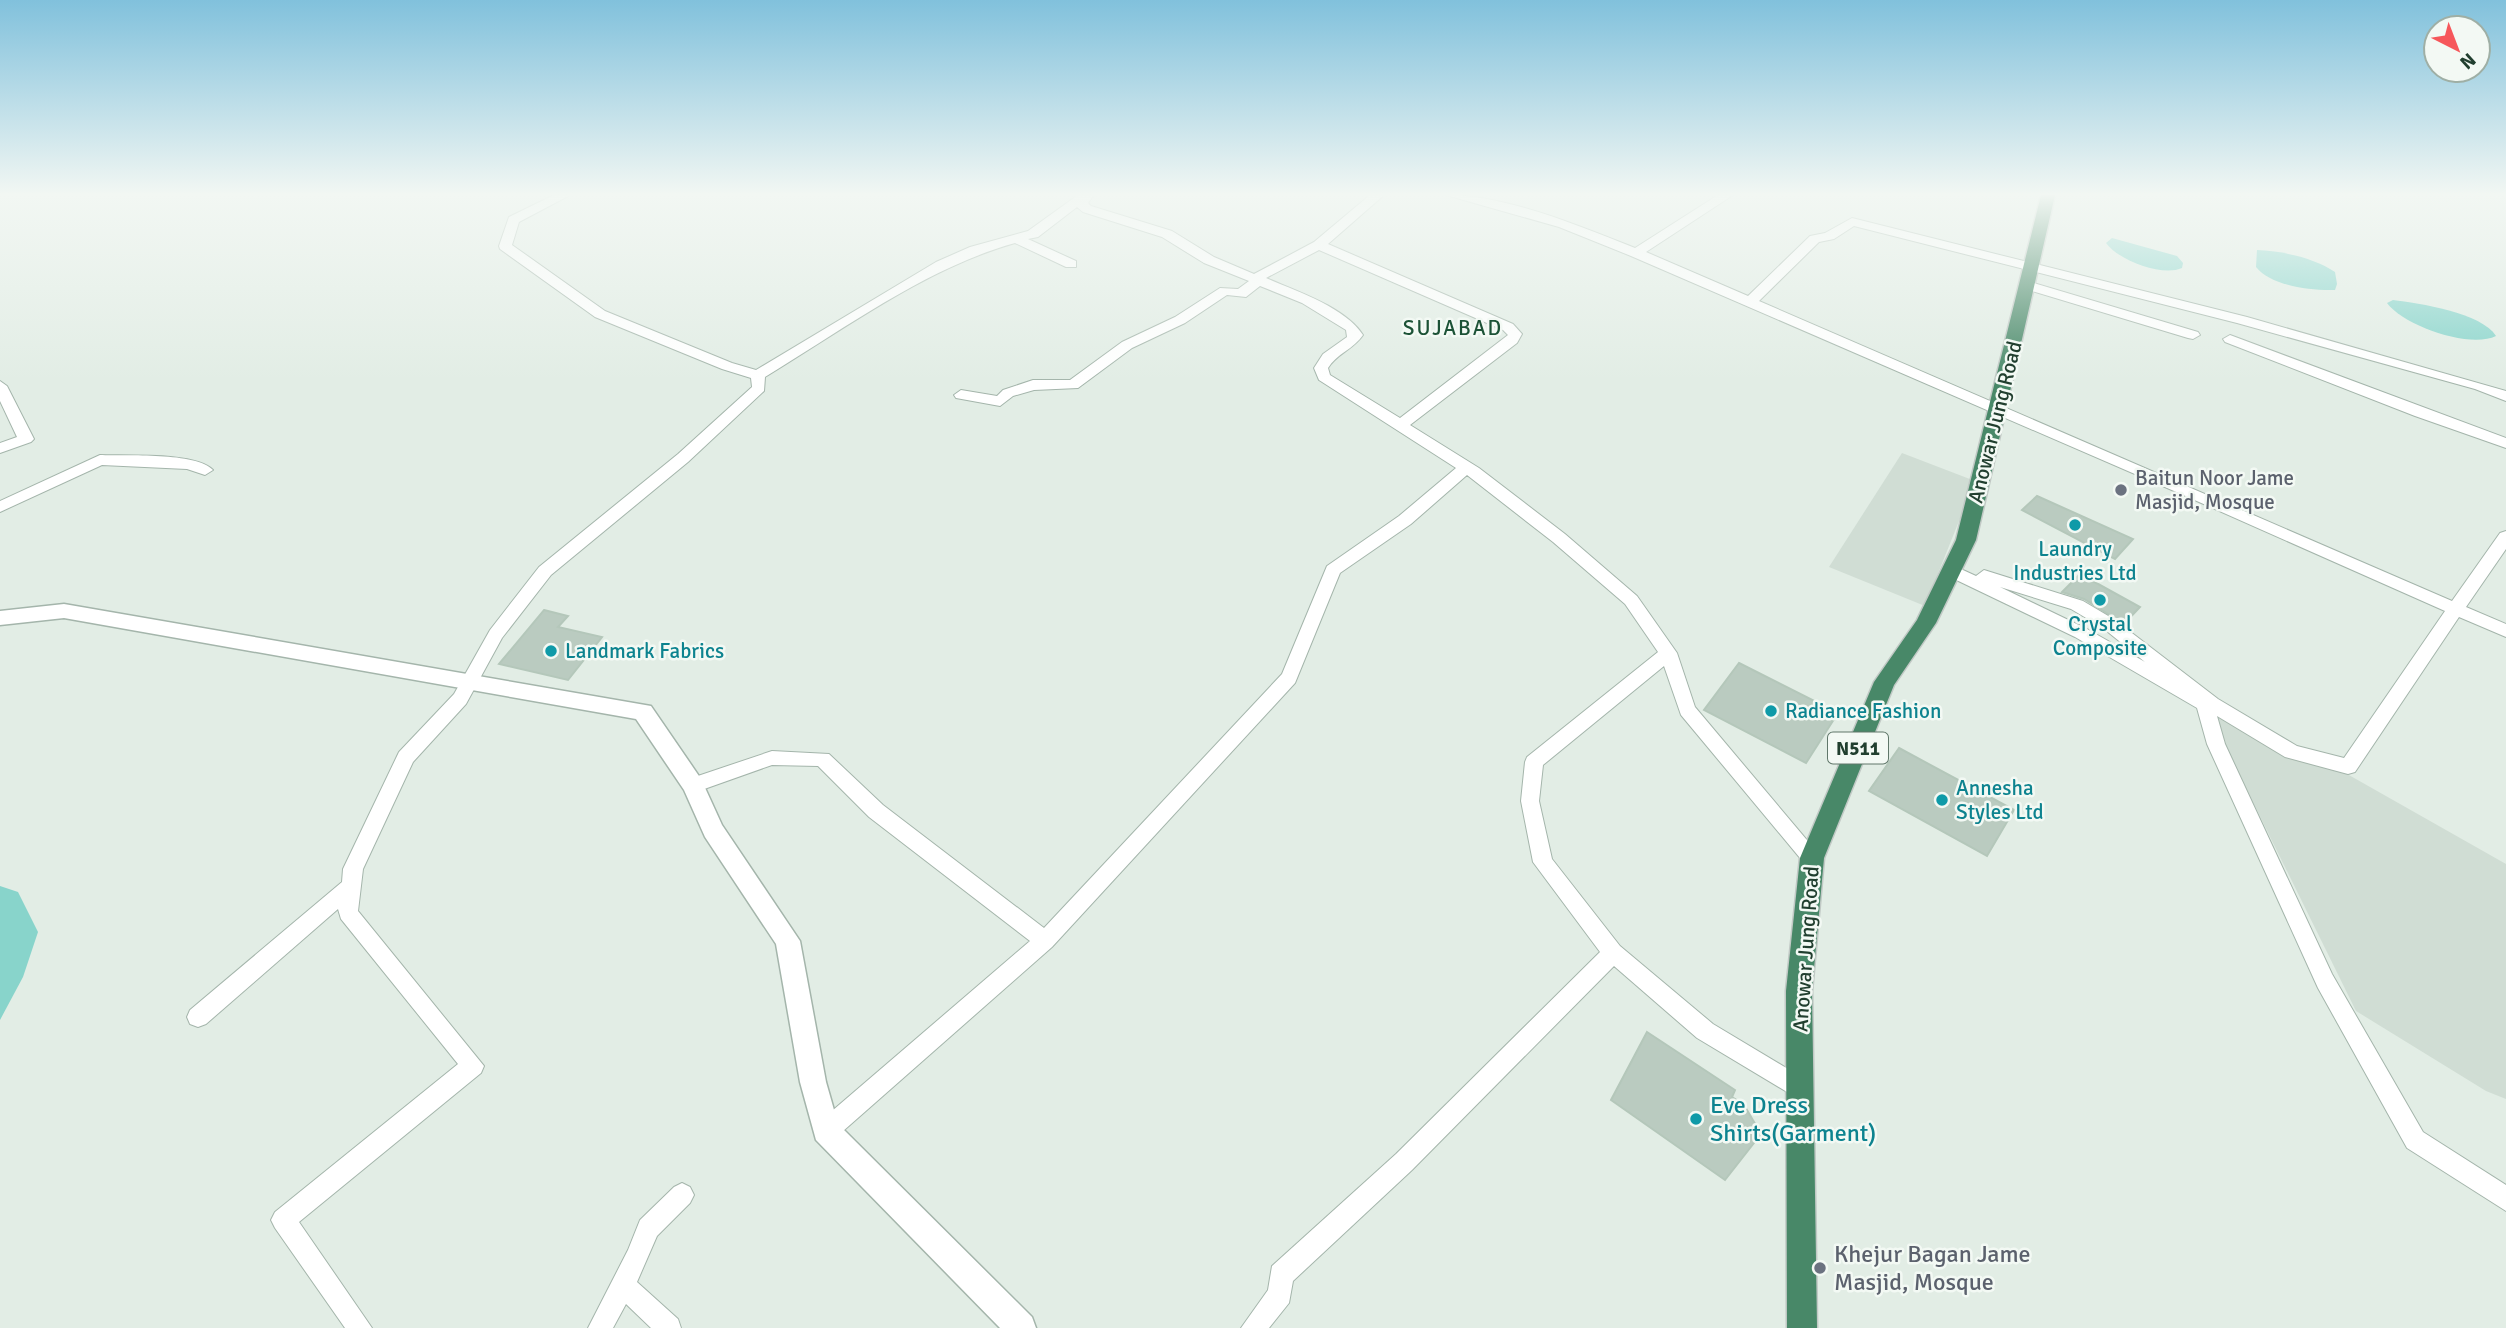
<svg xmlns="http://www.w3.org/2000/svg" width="2506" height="1328" font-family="Signika,sans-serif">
	<rect width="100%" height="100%" fill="#e2ede5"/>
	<!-- built -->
	<g fill="#d0ddd4">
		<polygon points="1902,453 1975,481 1925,606 1829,567"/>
		<polygon points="2209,713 2310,753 2506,864 2506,1099 2486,1091 2356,1011"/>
	</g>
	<!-- water -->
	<g fill="#88d4cb">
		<path d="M 2112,238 L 2177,256 L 2183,263 L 2182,268 C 2162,277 2118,260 2106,243 Z"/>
		<path d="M 2257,250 C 2283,251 2314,258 2335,272 L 2337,284 L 2335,290 C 2312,291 2271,286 2256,267 Z"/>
		<path d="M 2393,300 C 2419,303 2482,313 2496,336 C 2470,349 2404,326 2387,303 Z"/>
		<polygon points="0,886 18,892 38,932 23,977 0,1020"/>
	</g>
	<!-- building -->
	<g fill="#bacbc0" stroke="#b4c7ba" stroke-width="2">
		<polygon points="2037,496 2133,539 2115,559 2022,510"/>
		<polygon points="2080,574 2140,607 2124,624 2084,599 2062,592"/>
		<polygon points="544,610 568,616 558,627 602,637 568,680 499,664"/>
		<polygon points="1739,663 1838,713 1806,763 1704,710"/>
		<polygon points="1899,748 2014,810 1987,856 1869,791"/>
		<polygon points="1647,1032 1735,1090 1732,1097 1744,1105 1761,1134 1725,1180 1611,1100"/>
	</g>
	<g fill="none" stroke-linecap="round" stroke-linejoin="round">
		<defs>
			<g id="minor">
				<path d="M 554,195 L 570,195 L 519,222 L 512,245 L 605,311 L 732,363 L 756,370 L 936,262 L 970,247 L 1028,231 L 1078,195 L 1094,195 L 1088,203 L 1091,206 L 1172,231 L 1214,257 L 1254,274 L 1314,242 L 1370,195 L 1384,195 L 1328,244 L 1513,324 L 1522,334 L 1517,343 L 1410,425 L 1479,468 L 1565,534 L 1637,596 L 1677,653 L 1695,707 L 1822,858 L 1819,864 L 1812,866 L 1805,864 L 1681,715 L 1664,666 L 1543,765 L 1539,801 L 1552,859 L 1620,946 L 1713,1024 L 1808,1081 L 1811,1088 L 1808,1095 L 1800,1099 L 1792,1095 L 1697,1038 L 1614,966 L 1412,1170 L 1293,1281 L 1289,1303 L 1269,1328 L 1241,1328 L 1268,1290 L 1272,1266 L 1396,1154 L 1600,952 L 1533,862 L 1521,801 L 1525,762 L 1527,757 L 1658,652 L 1625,604 L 1553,542 L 1467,475 L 1411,524 L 1340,573 L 1295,683 L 1052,947 L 834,1139 L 826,1142 L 818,1139 L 815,1131 L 818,1123 L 1030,941 L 869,817 L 818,766 L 772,765 L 693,793 L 686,790 L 684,785 L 686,780 L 772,751 L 829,754 L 883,805 L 1044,928 L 1282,674 L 1327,566 L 1399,516 L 1456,468 L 1319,380 L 1314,368 L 1323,354 L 1347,337 L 1346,330 L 1302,303 L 1260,286 L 1246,297 L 1227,295 L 1185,323 L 1132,348 L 1078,388 L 1034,390 L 1013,396 L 1000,406 L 956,398 L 954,395 L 961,390 L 997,396 L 1003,390 L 1033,380 L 1070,380 L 1122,342 L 1175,317 L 1220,288 L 1238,289 L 1249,281 L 1204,263 L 1162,237 L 1083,212 L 1077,207 L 1038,237 L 1028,239 L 1076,261 L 1076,267 L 1066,267 L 1015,243 C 926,268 844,329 765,377 L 764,391 L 688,462 L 551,575 L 502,638 L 466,704 L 413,762 L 363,869 L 358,911 L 484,1066 L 481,1073 L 299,1222 L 372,1328 L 345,1328 L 275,1228 L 271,1220 L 275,1212 L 458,1064 L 341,919 L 338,909 L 206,1024 L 198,1027 L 190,1024 L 187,1017 L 190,1010 L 342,882 L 343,869 L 399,752 L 454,694 L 490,630 L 539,567 L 678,454 L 752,387 L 751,378 L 722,369 L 595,317 L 500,249 L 499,246 L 509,217 ZM 1319,250 L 1503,330 L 1508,335 L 1400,418 L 1330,375 L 1328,368 C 1336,354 1354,349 1363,335 C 1345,307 1296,291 1266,278 Z"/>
				<path d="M 1446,195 C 1506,195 1580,226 1635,248 L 1718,195 L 1733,195 L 1646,252 L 1748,296 L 1810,236 L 1825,233 L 1852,218 L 2247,317 L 2506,391 L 2506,401 L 2475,389 L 2237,323 L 1854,226 L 1834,239 L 1819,242 L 1759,301 L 2452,601 L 2500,533 L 2506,531 L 2506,549 L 2466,607 L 2506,624 L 2506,637 L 2459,617 L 2355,772 L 2348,774 L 2285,757 L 2217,716 L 2225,744 L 2332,974 L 2423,1132 L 2506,1185 L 2506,1211 L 2407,1148 L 2318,988 L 2207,744 L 2197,708 L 2075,637 L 1946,575 L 1944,571 L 1952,565 L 1976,576 L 1984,570 L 2083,601 L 2115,620 L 2218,699 L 2297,746 L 2344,758 L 2445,611 L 2181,494 L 1631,256 L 1559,227 ZM 2000,587 L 2071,609 L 2103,628 L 2145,662 L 2087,629 Z"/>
				<polygon points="2027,281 2198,332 2200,335 2193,339 2188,338 2022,288 2020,285"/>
				<polygon points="2230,335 2506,438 2506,448 2415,416 2225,342 2223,339"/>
				<polygon points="0,381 7,386 34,439 31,442 0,453 0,443 17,437 0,401"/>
				<path d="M 100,455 C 125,456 197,452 213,470 L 205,475 L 187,469 L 102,465 L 0,512 L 0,501 Z"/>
				<polygon points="682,1183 690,1187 694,1195 690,1203 657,1236 637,1282 678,1319 681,1328 651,1328 626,1304 613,1328 588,1328 628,1250 640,1220 674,1187"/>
			</g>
			<polygon id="tertiary" points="64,604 651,706 701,779 722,825 800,941 826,1082 838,1124 1032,1317 1036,1328 1000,1328 816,1140 800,1082 776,944 705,837 684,790 636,719 64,618 0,625 0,611"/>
			<polygon id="trunk" points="2041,195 2055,195 1976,540 1936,623 1894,685 1824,858 1812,991 1817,1328 1787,1328 1786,991 1800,858 1874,682 1917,620 1956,540"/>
		</defs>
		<!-- minor casing -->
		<use href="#minor" stroke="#a4b5ab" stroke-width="2"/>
		<!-- tertiary casing -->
		<use href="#tertiary" stroke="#a4b5ab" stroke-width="3"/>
		<!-- trunk casing -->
		<use href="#trunk" stroke="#c1c9c5" stroke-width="3"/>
		<!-- minor -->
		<use href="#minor" fill="#fff" fill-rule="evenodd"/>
		<!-- tertiary -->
		<use href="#tertiary" fill="#fff" fill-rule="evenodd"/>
		<!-- trunk -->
		<use href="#trunk" fill="#488868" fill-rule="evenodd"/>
	</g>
	<!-- sky -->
	<linearGradient id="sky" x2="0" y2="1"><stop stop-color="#81c1dc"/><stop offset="0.51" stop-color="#f2f7f3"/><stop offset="1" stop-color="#f2f7f3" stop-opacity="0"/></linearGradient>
	<rect width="2506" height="381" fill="url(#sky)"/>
	<!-- markers -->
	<g fill="#6b7280" stroke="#f3f9f4" stroke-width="2.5">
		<circle cx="2121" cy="490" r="7"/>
		<circle cx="1820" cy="1268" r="7"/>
	</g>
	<g fill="#0f9aa8" stroke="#f3f9f4" stroke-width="2.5">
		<circle cx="2075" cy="525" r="7"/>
		<circle cx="2100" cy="600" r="7"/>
		<circle cx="551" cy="651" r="7"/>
		<circle cx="1771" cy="711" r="7"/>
		<circle cx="1942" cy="800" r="7"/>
		<circle cx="1696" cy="1119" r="7"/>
	</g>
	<g text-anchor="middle" stroke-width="5" stroke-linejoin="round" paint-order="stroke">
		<!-- shield labels -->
		<rect fill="#f3f9f4" stroke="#60776a" stroke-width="2" x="1828" y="732.5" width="60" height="31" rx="5"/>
		<g font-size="19" font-weight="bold" fill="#213f2f">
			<text x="1858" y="755">N511</text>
		</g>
		<!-- far-quarter labels -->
		<g font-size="21" letter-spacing="2" fill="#1c5236" stroke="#f3f9f4">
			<text x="1453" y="335">SUJABAD</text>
		</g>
		<!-- street labels -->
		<g font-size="21" fill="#213f2f" stroke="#f3f9f4">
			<text transform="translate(1995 422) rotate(-76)" y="7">Anowar Jung Road</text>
			<text transform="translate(1806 949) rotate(-86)" y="7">Anowar Jung Road</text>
		</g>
		<!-- worship labels -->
		<g font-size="21" fill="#5b616d" stroke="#f3f9f4" text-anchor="start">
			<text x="2135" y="485">Baitun Noor Jame<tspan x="2135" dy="24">Masjid, Mosque</tspan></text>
		</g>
		<!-- culture labels -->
		<g font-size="21" fill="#0d838f" stroke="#f3f9f4" text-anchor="start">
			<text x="2075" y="556" text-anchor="middle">Laundry<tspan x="2075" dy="24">Industries Ltd</tspan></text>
			<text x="2100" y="631" text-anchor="middle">Crystal<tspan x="2100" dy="24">Composite</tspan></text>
			<text x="565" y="658">Landmark Fabrics</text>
			<text x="1785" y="718">Radiance Fashion</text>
			<text x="1956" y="795">Annesha<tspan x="1956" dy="24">Styles Ltd</tspan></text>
		</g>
		<!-- near-culture labels -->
		<g font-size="24" fill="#0d838f" stroke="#f3f9f4" text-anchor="start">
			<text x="1710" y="1113">Eve Dress<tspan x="1710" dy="28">Shirts(Garment)</tspan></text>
		</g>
		<!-- near-worship labels -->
		<g font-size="24" fill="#5b616d" stroke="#f3f9f4" text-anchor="start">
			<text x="1834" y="1262">Khejur Bagan Jame<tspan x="1834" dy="28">Masjid, Mosque</tspan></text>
		</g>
	</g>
	<!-- north arrow -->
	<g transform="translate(2457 49) rotate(138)"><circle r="33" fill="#f3f9f4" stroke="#9fafa5" stroke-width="2"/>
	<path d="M0-5L12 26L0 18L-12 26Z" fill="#f6575b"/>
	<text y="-10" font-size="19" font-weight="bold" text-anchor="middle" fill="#213f2f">N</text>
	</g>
</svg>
